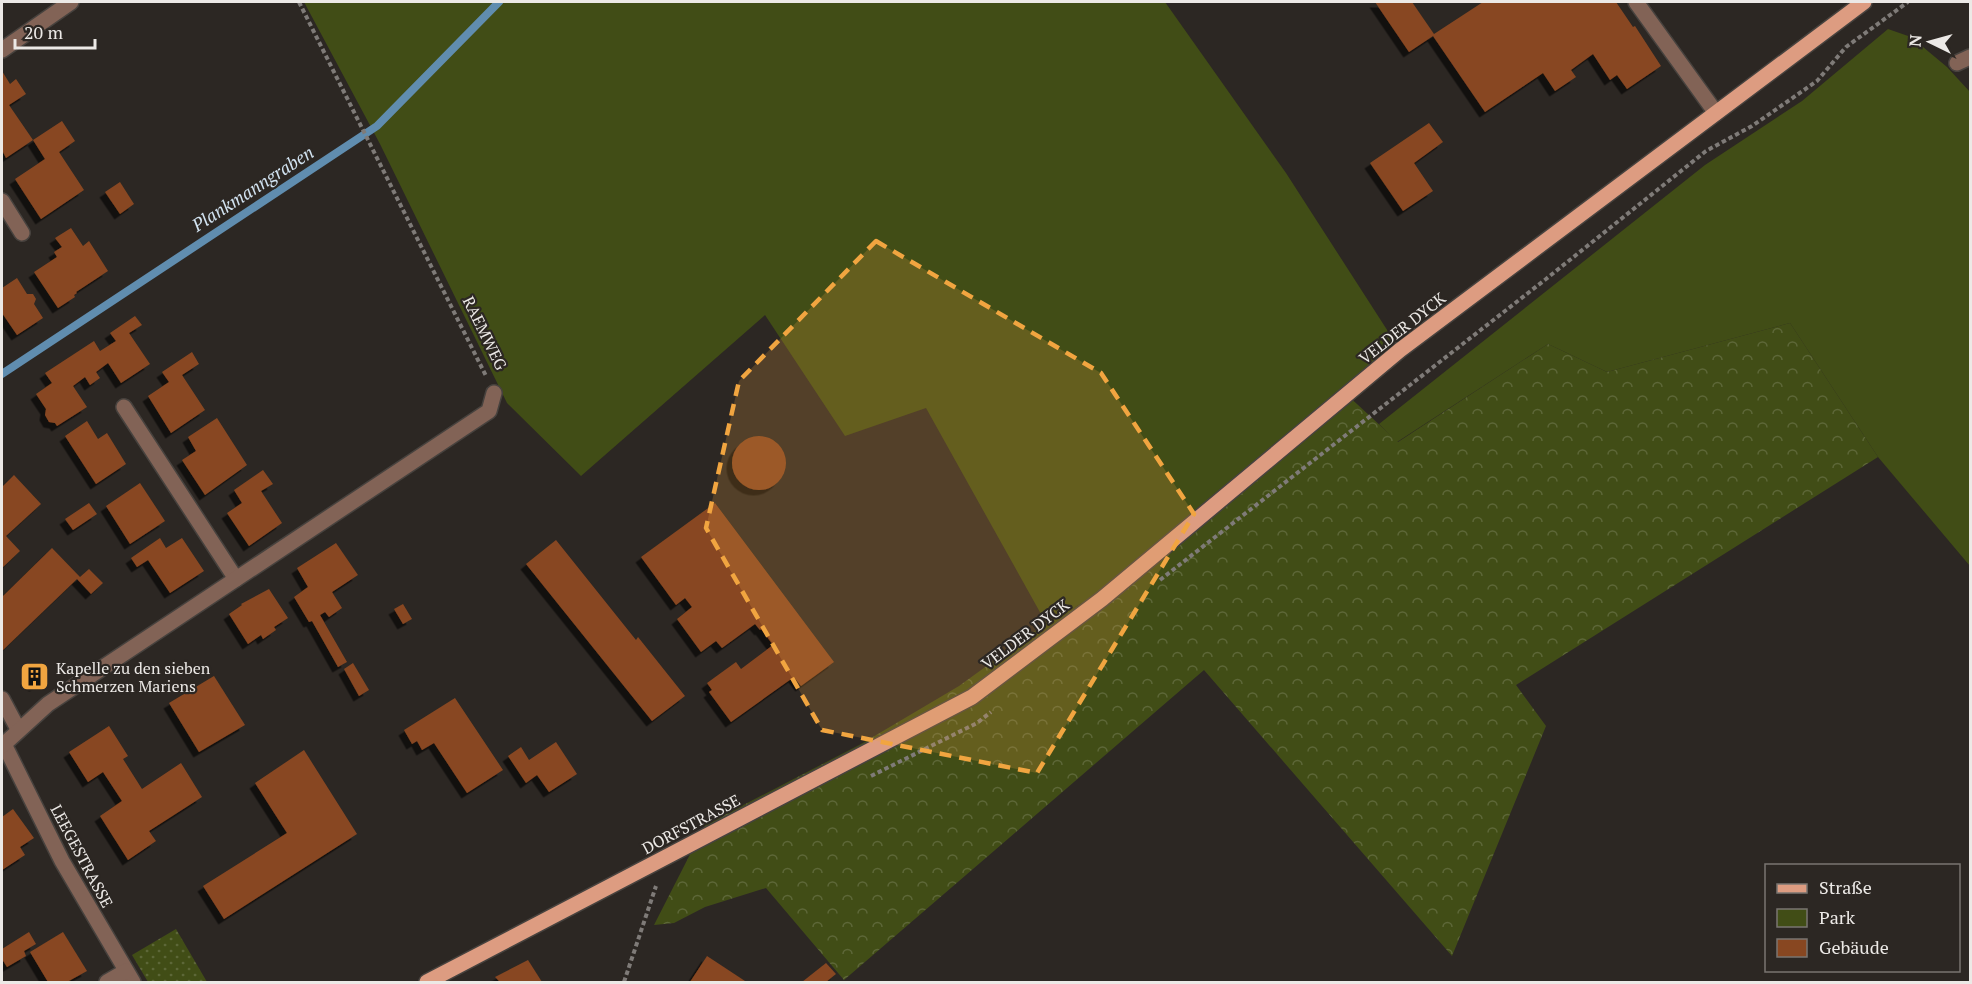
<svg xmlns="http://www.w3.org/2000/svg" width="1972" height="984" font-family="'PT Serif',serif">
	<defs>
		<pattern id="forest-crowns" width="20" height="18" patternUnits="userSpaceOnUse" patternTransform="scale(1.5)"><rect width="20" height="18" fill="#414d16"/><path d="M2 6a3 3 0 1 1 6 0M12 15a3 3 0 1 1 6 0" fill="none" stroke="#5d6738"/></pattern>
		<pattern id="park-dots" width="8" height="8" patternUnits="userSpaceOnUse" patternTransform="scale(1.5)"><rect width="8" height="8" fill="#414d16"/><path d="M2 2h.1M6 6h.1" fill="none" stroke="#5d6738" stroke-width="1.8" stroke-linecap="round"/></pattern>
		<filter id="shadow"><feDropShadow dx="-5.5" dy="5.5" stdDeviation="0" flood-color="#0009"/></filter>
	</defs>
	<rect width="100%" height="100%" fill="#2c2723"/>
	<!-- green -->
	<g fill="#414d16">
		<polygon points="304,2 1165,2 1286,173 1400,350 1102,592 1046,623 926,408 845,436 765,315 581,476 507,403 380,144"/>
		<polygon points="1888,29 1911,37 1947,67 1970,92 1970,566 1878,457 1790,323 1607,372 1548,344 1397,442 1379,424 1705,165 1802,101"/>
	</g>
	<!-- forest -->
	<polygon fill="url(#forest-crowns)" points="1790,323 1878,457 1516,685 1546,726 1452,956 1204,670 844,980 766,888 705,907 674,923 654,925 705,825 861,744 959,686 1046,623 1102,592 1344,392 1398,442 1548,344 1607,372"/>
	<!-- park -->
	<polygon fill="url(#park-dots)" points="176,929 207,982 148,982 132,955"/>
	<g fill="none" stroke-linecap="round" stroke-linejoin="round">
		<!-- stream -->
		<polyline stroke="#608daf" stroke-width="8" points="2,374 377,126 499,2"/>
	</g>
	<!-- building -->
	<g fill="#884721" filter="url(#shadow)">
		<polygon points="1375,2 1412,2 1434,34 1483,2 1616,2 1633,27 1635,26 1661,66 1627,89 1617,75 1610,80 1593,54 1571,70 1576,77 1555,91 1543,73 1485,112 1433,36 1409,52"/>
		<polygon points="2,71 10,84 16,79 26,94 9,105 33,140 6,158 2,150"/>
		<polygon points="62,121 75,141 59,152 84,190 41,219 15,179 45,159 33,140"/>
		<polygon points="1429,123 1443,142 1414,163 1433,191 1403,211 1370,163"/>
		<polygon points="120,182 134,204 120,214 105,192"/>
		<polygon points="71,228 83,246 89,241 108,271 76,292 77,293 74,295 75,297 58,308 34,272 57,257 54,252 62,247 55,238"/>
		<polygon points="17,278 27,294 33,294 36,299 34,304 43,318 17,335 2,313 2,288"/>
		<polygon points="135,316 142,325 129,333 150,364 121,383 108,363 96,372 100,378 90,385 85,377 73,386 87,407 57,426 55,423 49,422 45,415 46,409 36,394 52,383 45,373 94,341 100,351 116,341 110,333"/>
		<polygon points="192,352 199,364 182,375 205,410 171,433 148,396 169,382 162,372"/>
		<polygon points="217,418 247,465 205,495 182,460 196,451 188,437"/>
		<polygon points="87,421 98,439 107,433 126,464 96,484 65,436"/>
		<circle cx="759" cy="463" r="27"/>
		<polygon points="263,470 273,484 261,491 282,523 249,546 227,513 242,503 234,490"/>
		<polygon points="14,475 41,504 6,536 20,551 2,568 2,487"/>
		<polygon points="140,483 165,521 130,544 106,506"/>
		<polygon points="89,503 97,514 73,530 65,519"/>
		<polygon points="715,503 834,662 801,686 794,677 731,722 709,692 712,690 707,683 736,662 741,669 773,645 761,629 760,630 755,624 722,648 716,641 701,652 677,619 692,607 685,598 676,605 641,557"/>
		<polygon points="160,538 166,548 182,538 204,571 170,593 148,560 137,567 131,558"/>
		<polygon points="556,540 636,640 638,637 685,696 652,721 526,564"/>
		<polygon points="336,543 358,575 332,592 342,608 329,617 325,612 320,615 347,662 338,667 312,621 309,622 294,597 308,587 297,568"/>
		<polygon points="52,548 80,577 89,569 103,583 91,594 77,579 2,651 2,597"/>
		<polygon points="269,589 288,618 274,627 276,630 263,639 261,635 248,644 229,614 242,605 241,604"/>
		<polygon points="403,604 412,619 403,624 394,609"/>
		<polygon points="353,663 369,690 359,696 344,669"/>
		<polygon points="34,667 43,671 44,681 35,686 26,682 26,672"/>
		<polygon points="214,676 245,725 199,752 169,703"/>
		<polygon points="455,698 503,770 467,793 434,743 422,750 417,741 412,744 404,730"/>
		<polygon points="109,726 128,756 123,759 142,789 181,763 202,797 149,831 156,841 128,860 100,816 122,801 103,772 88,782 69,752"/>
		<polygon points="556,742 577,774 549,792 537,775 526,783 508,756 521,747 529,760"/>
		<polygon points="304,750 357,834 224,919 203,886 287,833 255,783"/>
		<polygon points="13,809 34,838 20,847 25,855 2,870 2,817"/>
		<polygon points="29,932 36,944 24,951 26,956 7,967 2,959 2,949"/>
		<polygon points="63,932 87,971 67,982 48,982 30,952"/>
		<polygon points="707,956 745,981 744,982 690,982"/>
		<polygon points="528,960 542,982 500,982 495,977"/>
		<polygon points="826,963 836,974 826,982 802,982"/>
	</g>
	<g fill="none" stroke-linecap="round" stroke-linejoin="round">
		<defs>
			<g id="minor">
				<polyline points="1636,2 1716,113"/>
				<polyline points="2,50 71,2"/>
				<polyline points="1957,63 1970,57"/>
				<polyline points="2,201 22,233"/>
				<polyline points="124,407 236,579"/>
				<polyline points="2,699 18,729"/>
				<polyline points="4,744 62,861 133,982"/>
				<polyline points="2,746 48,704 489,411 494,393"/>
				<polyline points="107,982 126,971"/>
			</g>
			<polyline id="major" points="427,982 972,697 1102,599 1400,350 1864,2"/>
		</defs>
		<!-- minor casing -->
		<use href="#minor" stroke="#47423e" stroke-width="18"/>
		<!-- major casing -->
		<use href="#major" stroke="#47423e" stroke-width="18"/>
		<!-- path -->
		<g stroke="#7f7b78" stroke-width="4" stroke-dasharray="4.5 3" stroke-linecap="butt">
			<polyline points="299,2 486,376"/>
			<polyline points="1160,580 1546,279 1706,151 1752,126 1817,81 1846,47 1908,2"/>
			<polyline points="871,776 977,723 991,712"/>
			<polyline points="624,982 656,886"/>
		</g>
		<!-- minor -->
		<use href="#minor" stroke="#826356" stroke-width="15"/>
		<!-- major -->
		<use href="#major" stroke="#dd9c81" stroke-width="15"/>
	</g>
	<!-- marked area -->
	<path fill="#f1a540" fill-opacity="0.2" stroke="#f1a540" stroke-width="4.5" stroke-dasharray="12 8" stroke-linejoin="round" d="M 876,241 L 1101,373 L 1194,514 L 1037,773 L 822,730 L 706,528 L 739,381 Z"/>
	<!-- icons -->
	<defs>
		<symbol id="building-square" viewBox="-11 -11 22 22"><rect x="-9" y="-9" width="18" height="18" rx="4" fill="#f1a540" stroke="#2c2723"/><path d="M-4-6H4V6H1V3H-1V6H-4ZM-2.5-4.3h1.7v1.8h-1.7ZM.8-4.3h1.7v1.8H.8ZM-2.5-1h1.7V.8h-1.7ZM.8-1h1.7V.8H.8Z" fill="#111"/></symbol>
	</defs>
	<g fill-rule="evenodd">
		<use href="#building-square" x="18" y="660" width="33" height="33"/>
	</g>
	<g text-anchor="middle" stroke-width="4.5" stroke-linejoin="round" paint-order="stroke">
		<!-- street labels -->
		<g font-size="16" fill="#ece9e6" stroke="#2c2723">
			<text transform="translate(1402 328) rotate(-38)" y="6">VELDER DYCK</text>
			<text transform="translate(485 333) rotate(64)" y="6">RAEMWEG</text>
			<text transform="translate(1025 634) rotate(-37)" y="6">VELDER DYCK</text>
			<text transform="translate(691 824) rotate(-28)" y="6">DORFSTRASSE</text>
			<text transform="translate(82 856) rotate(62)" y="6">LEEGESTRASSE</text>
		</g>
		<!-- poi labels -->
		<g font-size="16" fill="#ece9e6" stroke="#2c2723" text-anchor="start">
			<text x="56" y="674">Kapelle zu den sieben<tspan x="56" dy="18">Schmerzen Mariens</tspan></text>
		</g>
		<!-- water labels -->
		<g font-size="18" font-style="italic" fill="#d2e3f1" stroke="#2c2723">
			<text transform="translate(253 189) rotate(-33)" y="6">Plankmanngraben</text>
		</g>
	</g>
	<!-- border -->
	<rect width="1972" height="984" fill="none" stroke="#ece9e6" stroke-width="6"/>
	<!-- legend -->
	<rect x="1765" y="864" width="195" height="108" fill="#2c2723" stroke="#797571" stroke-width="1.5"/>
	<rect x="1777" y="884" width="30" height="9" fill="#dd9c81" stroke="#797571" stroke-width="1.5"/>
	<text x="1819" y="894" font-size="18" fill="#ece9e6">Straße</text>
	<rect x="1777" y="909" width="30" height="18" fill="#414d16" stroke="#797571" stroke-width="1.5"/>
	<text x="1819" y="924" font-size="18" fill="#ece9e6">Park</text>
	<rect x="1777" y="939" width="30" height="18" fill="#884721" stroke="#797571" stroke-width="1.5"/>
	<text x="1819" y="954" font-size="18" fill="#ece9e6">Gebäude</text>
	<!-- north arrow -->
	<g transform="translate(1930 42) rotate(275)" stroke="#2c2723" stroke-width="4.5" paint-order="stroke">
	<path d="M0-4.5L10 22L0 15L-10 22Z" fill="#ece9e6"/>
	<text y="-9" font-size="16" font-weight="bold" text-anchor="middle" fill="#ece9e6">N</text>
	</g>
	<!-- scale -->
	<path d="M15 39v9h80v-9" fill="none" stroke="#ece9e6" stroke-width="3"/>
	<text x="24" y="39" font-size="18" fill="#ece9e6" stroke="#2c2723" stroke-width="4.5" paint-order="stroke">20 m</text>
</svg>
